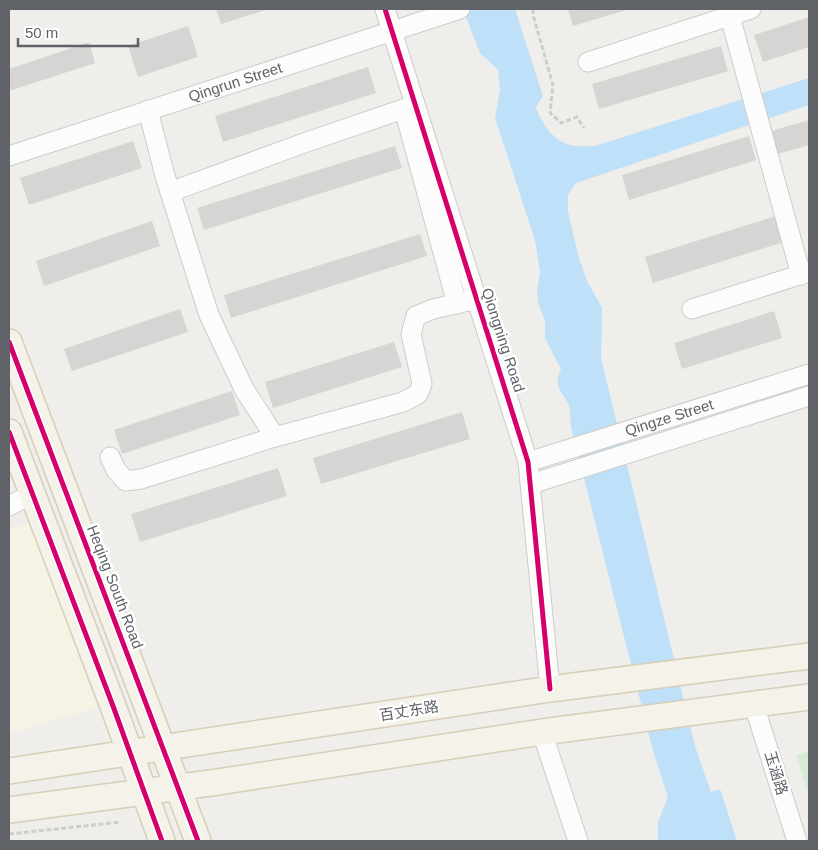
<svg xmlns="http://www.w3.org/2000/svg" width="818" height="850" font-family="Helvetica,'Noto Sans SC',sans-serif">
	<rect width="100%" height="100%" fill="#efeeea"/>
	<!-- commercial -->
	<polygon fill="#f7f3e4" points="31,522 97,707 9,734 9,530"/>
	<!-- green -->
	<polygon fill="#d8ebd6" points="809,751 809,796 796,755"/>
	<!-- water -->
	<path fill="#bfe0f9" d="M 463,9 L 515,9 L 543,96 L 536,107 C 542,125 555,144 576,146 C 582,147 589,146 595,146 L 809,78 L 809,105 L 576,183 L 568,195 L 568,211 L 578,255 L 587,281 L 602,308 L 601,358 L 695,746 L 711,792 L 720,789 L 737,841 L 658,841 L 658,822 L 668,797 L 653,751 L 571,427 C 570,421 571,412 569,406 C 563,391 552,388 561,369 L 545,338 L 545,320 L 538,303 L 537,291 L 540,272 L 535,240 L 495,118 L 500,90 L 498,70 L 480,53 Z"/>
	<!-- building -->
	<g fill="#d6d5d3">
		<polygon points="216,9 269,9 221,24"/>
		<polygon points="568,9 630,9 573,26"/>
		<polygon points="809,17 809,47 763,62 754,35"/>
		<polygon points="188,26 198,57 138,77 128,46"/>
		<polygon points="89,42 95,63 9,91 9,69"/>
		<polygon points="721,46 728,71 599,109 592,84"/>
		<polygon points="368,67 376,93 223,142 215,116"/>
		<polygon points="809,120 809,145 778,154 771,131"/>
		<polygon points="749,136 756,160 629,200 622,175"/>
		<polygon points="133,141 142,168 29,205 20,178"/>
		<polygon points="395,146 402,168 204,230 197,208"/>
		<polygon points="779,215 787,241 653,283 645,257"/>
		<polygon points="152,221 160,246 44,286 36,261"/>
		<polygon points="420,234 427,256 231,318 224,295"/>
		<polygon points="180,309 188,332 72,371 64,349"/>
		<polygon points="774,311 782,338 682,369 674,343"/>
		<polygon points="394,342 402,367 273,408 265,382"/>
		<polygon points="232,391 240,415 122,454 114,430"/>
		<polygon points="462,412 470,439 321,484 313,458"/>
		<polygon points="278,468 287,496 140,542 131,514"/>
	</g>
	<g fill="none" stroke-linecap="round" stroke-linejoin="round">
		<defs>
			<g id="minor">
				<polyline points="385,9 528,462 550,689"/>
				<polyline points="728,9 801,275"/>
				<polyline points="588,62 751,9"/>
				<polyline points="404,109 457,304"/>
				<polyline points="148,110 165,176 209,315 244,389 275,437 403,402 418,394 422,384 411,334 416,316 433,309 477,299"/>
				<path id="s1" d="M 9,156 L 460,9"/>
				<polyline points="170,192 304,143 415,105"/>
				<polyline points="692,309 809,272"/>
				<polyline points="110,457 116,470 126,481 141,479 275,437"/>
				<path id="s2" d="M 528,462 L 809,374"/>
				<polyline points="531,484 809,396"/>
				<polyline points="9,506 32,494"/>
				<polyline points="754,705 797,841"/>
				<polyline points="542,732 578,841"/>
			</g>
			<g id="major">
				<polyline points="9,342 198,841"/>
				<polyline points="9,432 113,706 162,841"/>
				<polyline points="9,771 550,689 809,656"/>
				<polyline points="9,810 218,782 542,732 809,697"/>
			</g>
		</defs>
		<!-- minor casing -->
		<use href="#minor" stroke="#cbcccc" stroke-width="21"/>
		<!-- major casing -->
		<use href="#major" stroke="#d7ceb8" stroke-width="28"/>
		<!-- path -->
		<g stroke="#cacfcc" stroke-width="3" stroke-dasharray="5 2.5" stroke-linecap="butt">
			<polyline points="533,9 533,15 553,85 550,113 561,123 577,117 584,128"/>
			<polyline points="9,834 121,822"/>
		</g>
		<!-- minor -->
		<use href="#minor" stroke="#fdfcfc" stroke-width="19"/>
		<!-- major -->
		<use href="#major" stroke="#f4f2e9" stroke-width="25"/>
		<defs>
			<g id="cycleway">
				<polyline points="385,9 528,462 550,689"/>
				<polyline points="9,342 198,841"/>
				<polyline points="9,432 113,706 162,841"/>
			</g>
		</defs>
		<!-- cycleway casing -->
		<use href="#cycleway" stroke="#fff" stroke-width="8"/>
		<!-- cycleway -->
		<use href="#cycleway" stroke="#d6006c" stroke-width="5"/>
	</g>
	<g text-anchor="middle" stroke-width="5" stroke-linejoin="round" paint-order="stroke">
		<!-- street labels -->
		<g font-size="15" fill="#5f6368" stroke="#fff">
			<text dy="5" stroke="none"><textPath href="#s1" startOffset="238">Qingrun Street</textPath></text>
			<text transform="translate(503 340) rotate(72)" y="5">Qiongning Road</text>
			<text dy="5" stroke="none"><textPath href="#s2" startOffset="148">Qingze Street</textPath></text>
			<text transform="translate(115 587) rotate(69)" y="5">Heqing South Road</text>
			<text transform="translate(409 711) rotate(-9)" y="5">百丈东路</text>
			<text transform="translate(776 773) rotate(73)" y="5">玉涵路</text>
		</g>
	</g>
	<!-- border -->
	<rect width="818" height="850" fill="none" stroke="#5f6368" stroke-width="20"/>
	<!-- scale -->
	<path d="M18 38v8h120v-8" fill="none" stroke="#5f6368" stroke-width="2.5"/>
	<text x="25" y="38" font-size="15" fill="#5f6368" stroke="#ffffff" stroke-width="4" paint-order="stroke">50 m</text>
</svg>
